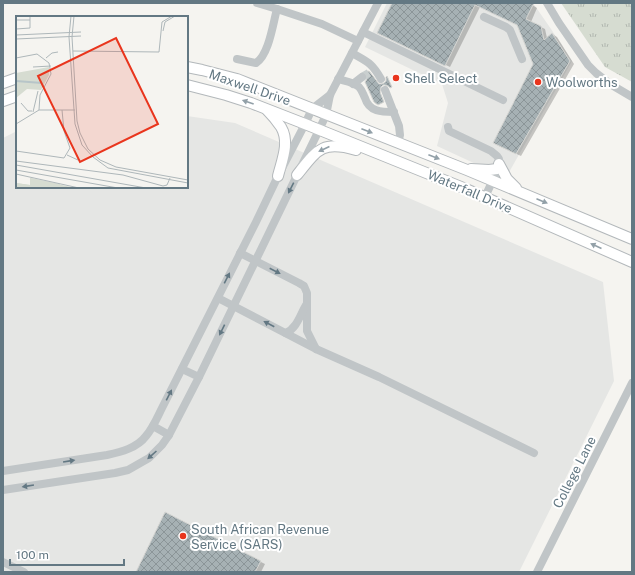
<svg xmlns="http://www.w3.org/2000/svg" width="635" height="575" font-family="'Public Sans',sans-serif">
	<defs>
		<pattern id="grass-tufts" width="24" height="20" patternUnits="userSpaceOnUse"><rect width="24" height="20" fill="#d6dcd1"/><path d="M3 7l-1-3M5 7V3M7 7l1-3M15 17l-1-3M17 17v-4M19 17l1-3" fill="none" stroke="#b1b7af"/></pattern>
		<pattern id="building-cross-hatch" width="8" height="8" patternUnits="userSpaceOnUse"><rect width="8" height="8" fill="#a6b1b4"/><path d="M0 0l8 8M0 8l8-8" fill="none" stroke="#8b9598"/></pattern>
	</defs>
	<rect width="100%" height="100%" fill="#f5f4f0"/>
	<!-- built -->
	<g fill="#e5e6e4">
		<polygon points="387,3 533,3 551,29 572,61 508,174 504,177 437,146 448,103 442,84 365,47"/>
		<polygon points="187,116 235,123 603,282 614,381 519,572 3,572 3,138 17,131 17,187 187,187"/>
	</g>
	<!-- grass -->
	<polygon fill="url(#grass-tufts)" points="561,3 632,3 632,82 605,67"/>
	<!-- shadow -->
	<g fill="#0003">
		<polygon points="394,3 529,3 537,8 531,22 545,29 547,38 552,34 557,37 574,64 521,156 499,146 534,64 518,25 480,7 450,67 383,35"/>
		<polygon points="261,562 265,564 261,572 137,572"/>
	</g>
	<!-- building -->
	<g fill="url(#building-cross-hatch)" stroke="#d6d6d3">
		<polygon points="392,3 534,3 526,19 541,26 544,40 552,33 570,61 516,154 493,143 533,64 517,25 475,5 445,66 377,33"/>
		<polygon points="369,71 379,84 381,84 384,83 386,81 386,77 387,76 392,87 390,88 388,86 385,85 383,85 381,87 380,92 384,102 378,105 374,102 365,82 367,79 367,77 365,73"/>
		<polygon points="165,512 261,561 255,572 136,572"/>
	</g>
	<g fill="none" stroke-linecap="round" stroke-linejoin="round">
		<!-- minor-tunnel -->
		<polyline stroke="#c9cfcf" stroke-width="8" stroke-dasharray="8 4" stroke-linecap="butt" points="362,77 372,71"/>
		<defs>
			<g id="major">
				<polyline points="187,67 202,70 237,79 467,170 632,239"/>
				<polyline points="3,83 17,78"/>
				<polyline points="187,85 226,95 251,103 305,124 466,189 632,262"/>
				<polyline points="3,101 17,96"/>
				<path d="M 267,110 C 272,115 277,121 281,127 C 290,142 282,160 278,176"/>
				<polyline points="499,164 507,179 516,188"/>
				<polyline points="471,169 489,170 497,169"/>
				<path d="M 297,175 C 317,150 322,140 356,150"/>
			</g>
		</defs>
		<!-- major casing -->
		<use href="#major" stroke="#b3b8bb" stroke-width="12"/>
		<!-- minor -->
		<g stroke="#c0c5c7" stroke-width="8">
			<polyline points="257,3 277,9 322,24 358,41"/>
			<polyline points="547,3 559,23 588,65 596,73 610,84 632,97"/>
			<polyline points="484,17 506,27 510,30 522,59"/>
			<polyline points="363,32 503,100"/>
			<path d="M 352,53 C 368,62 372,63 381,79"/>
			<path d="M 237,59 L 256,63 C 269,55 273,23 277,9"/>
			<path d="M 338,79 C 345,81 354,82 359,87 C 362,90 363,94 365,98 C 369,112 382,112 394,112"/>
			<polyline points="353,84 362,77"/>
			<polyline points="385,90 399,126 400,135 398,143"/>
			<polyline points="448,127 449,131 491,151 497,156 499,159 497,171 485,197"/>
			<polyline points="240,253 299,283 304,286 307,293 307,331 316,349"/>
			<polyline points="218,298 316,349 379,377 534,453"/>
			<path d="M 286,333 C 297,328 300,315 306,305"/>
			<polyline points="182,369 199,377"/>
			<polyline points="153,426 169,435"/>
			<path d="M 3,471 L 107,455 C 121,452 137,448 146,436 C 153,428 157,418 162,408 L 256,222 L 278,176 L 305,124 L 312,109 L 330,95"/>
			<polyline points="3,490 115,473 128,470 149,458 162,445 169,435 199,377 319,130 326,115 330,95 378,3"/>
			<polyline points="3,562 24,572"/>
			<polyline points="537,572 632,383"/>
		</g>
		<!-- major -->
		<use href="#major" stroke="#fff" stroke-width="10"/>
	</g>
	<!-- one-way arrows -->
	<defs><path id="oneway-solid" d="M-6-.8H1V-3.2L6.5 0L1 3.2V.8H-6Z"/></defs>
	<g fill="#92a0a8">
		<use href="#oneway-solid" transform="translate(248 102) rotate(-161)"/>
		<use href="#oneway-solid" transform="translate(367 131) rotate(21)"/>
		<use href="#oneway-solid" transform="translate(324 149) rotate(155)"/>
		<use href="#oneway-solid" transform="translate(434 157) rotate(21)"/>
		<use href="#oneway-solid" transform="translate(542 201) rotate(23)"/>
		<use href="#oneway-solid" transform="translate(596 246) rotate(-156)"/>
	</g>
	<g fill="#637883">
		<use href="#oneway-solid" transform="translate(291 188) rotate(117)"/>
		<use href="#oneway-solid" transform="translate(275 271) rotate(27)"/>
		<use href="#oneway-solid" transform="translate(227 278) rotate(-63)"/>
		<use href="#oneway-solid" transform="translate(269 324) rotate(-152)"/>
		<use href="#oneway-solid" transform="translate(222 330) rotate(116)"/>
		<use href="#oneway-solid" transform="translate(169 395) rotate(-63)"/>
		<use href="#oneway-solid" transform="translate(152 455) rotate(138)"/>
		<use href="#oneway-solid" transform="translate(69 461) rotate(-9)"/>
		<use href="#oneway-solid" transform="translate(28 486) rotate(171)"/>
	</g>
	<!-- markers -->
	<g fill="#e9351d" stroke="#fff" stroke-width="1.5">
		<circle cx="396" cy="78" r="4"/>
		<circle cx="538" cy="82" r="4"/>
		<circle cx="183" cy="536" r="4"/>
	</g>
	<g text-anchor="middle" stroke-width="4" stroke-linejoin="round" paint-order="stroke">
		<!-- poi labels -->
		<g font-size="13" fill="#637883" stroke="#fff" text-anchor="start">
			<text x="404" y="83">Shell Select</text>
			<text x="546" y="87">Woolworths</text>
			<text x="191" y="534">South African Revenue<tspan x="191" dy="15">Service (SARS)</tspan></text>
		</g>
		<!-- street labels -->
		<g font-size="13" fill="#637883" stroke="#fff">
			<text transform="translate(250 87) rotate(19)" y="5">Maxwell Drive</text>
			<text transform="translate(470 191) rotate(23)" y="5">Waterfall Drive</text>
			<text transform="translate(574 472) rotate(-63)" y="5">College Lane</text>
		</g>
	</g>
	<!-- overview -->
	<g transform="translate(16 16)">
		<rect width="172" height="172" fill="#f5f4f0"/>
		<path d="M 33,51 L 33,59 L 25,74 L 11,73 L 0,82 L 0,57 ZM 14,162 L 55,171 L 55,172 L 0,172 L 0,167 L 14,169 Z" fill="#d6dcd1"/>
		<path d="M 14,162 L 44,168 L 43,172 L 20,168 L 13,172 L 0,171 L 0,167 L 14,169 Z" fill="#d6dcd1"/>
		<path fill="none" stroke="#b7c5c8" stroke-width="2" d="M 0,65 L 26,67"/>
		<path fill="none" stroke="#aeb7ba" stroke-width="1" d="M 55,0 L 53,21 L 59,108 L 66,129 L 77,141 L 92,152 L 172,167M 58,0 L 56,21 L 61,105 L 64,117 L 72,133 L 84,144 L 100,151 L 172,164M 67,0 L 93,0M 0,4 L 14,4M 0,13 L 14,12 L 14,0M 147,15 L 149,6 L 159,0M 0,19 L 65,16M 0,23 L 65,20M 57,35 L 143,36 L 146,6 L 156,0M 0,42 L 21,38 L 33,47 L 35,58 L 24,79 L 23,94M 30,42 L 36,37 L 42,36M 17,51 L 35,50M 5,87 L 12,95 L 16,95M 17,96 L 22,75M 0,108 L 23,94 L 59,94M 0,135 L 48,142 L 54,132 L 48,115 L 46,94M 51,139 L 62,144M 0,145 L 107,159 L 147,170 L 151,169 L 154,162M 0,149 L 130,172M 0,154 L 102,172M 0,158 L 63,172"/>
		<path fill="#e9351d" fill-opacity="0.15" stroke="#e9351d" stroke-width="2" d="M 100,22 L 142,108 L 64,146 L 22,60 Z"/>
		<rect width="172" height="172" fill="none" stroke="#637883" stroke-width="2"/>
	</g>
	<!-- border -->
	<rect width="635" height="575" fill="none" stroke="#637883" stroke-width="8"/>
	<!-- scale -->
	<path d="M10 559v6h114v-6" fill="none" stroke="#637883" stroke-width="2"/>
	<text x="16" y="559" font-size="12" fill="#637883" stroke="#ffffff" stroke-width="3" paint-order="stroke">100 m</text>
</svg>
